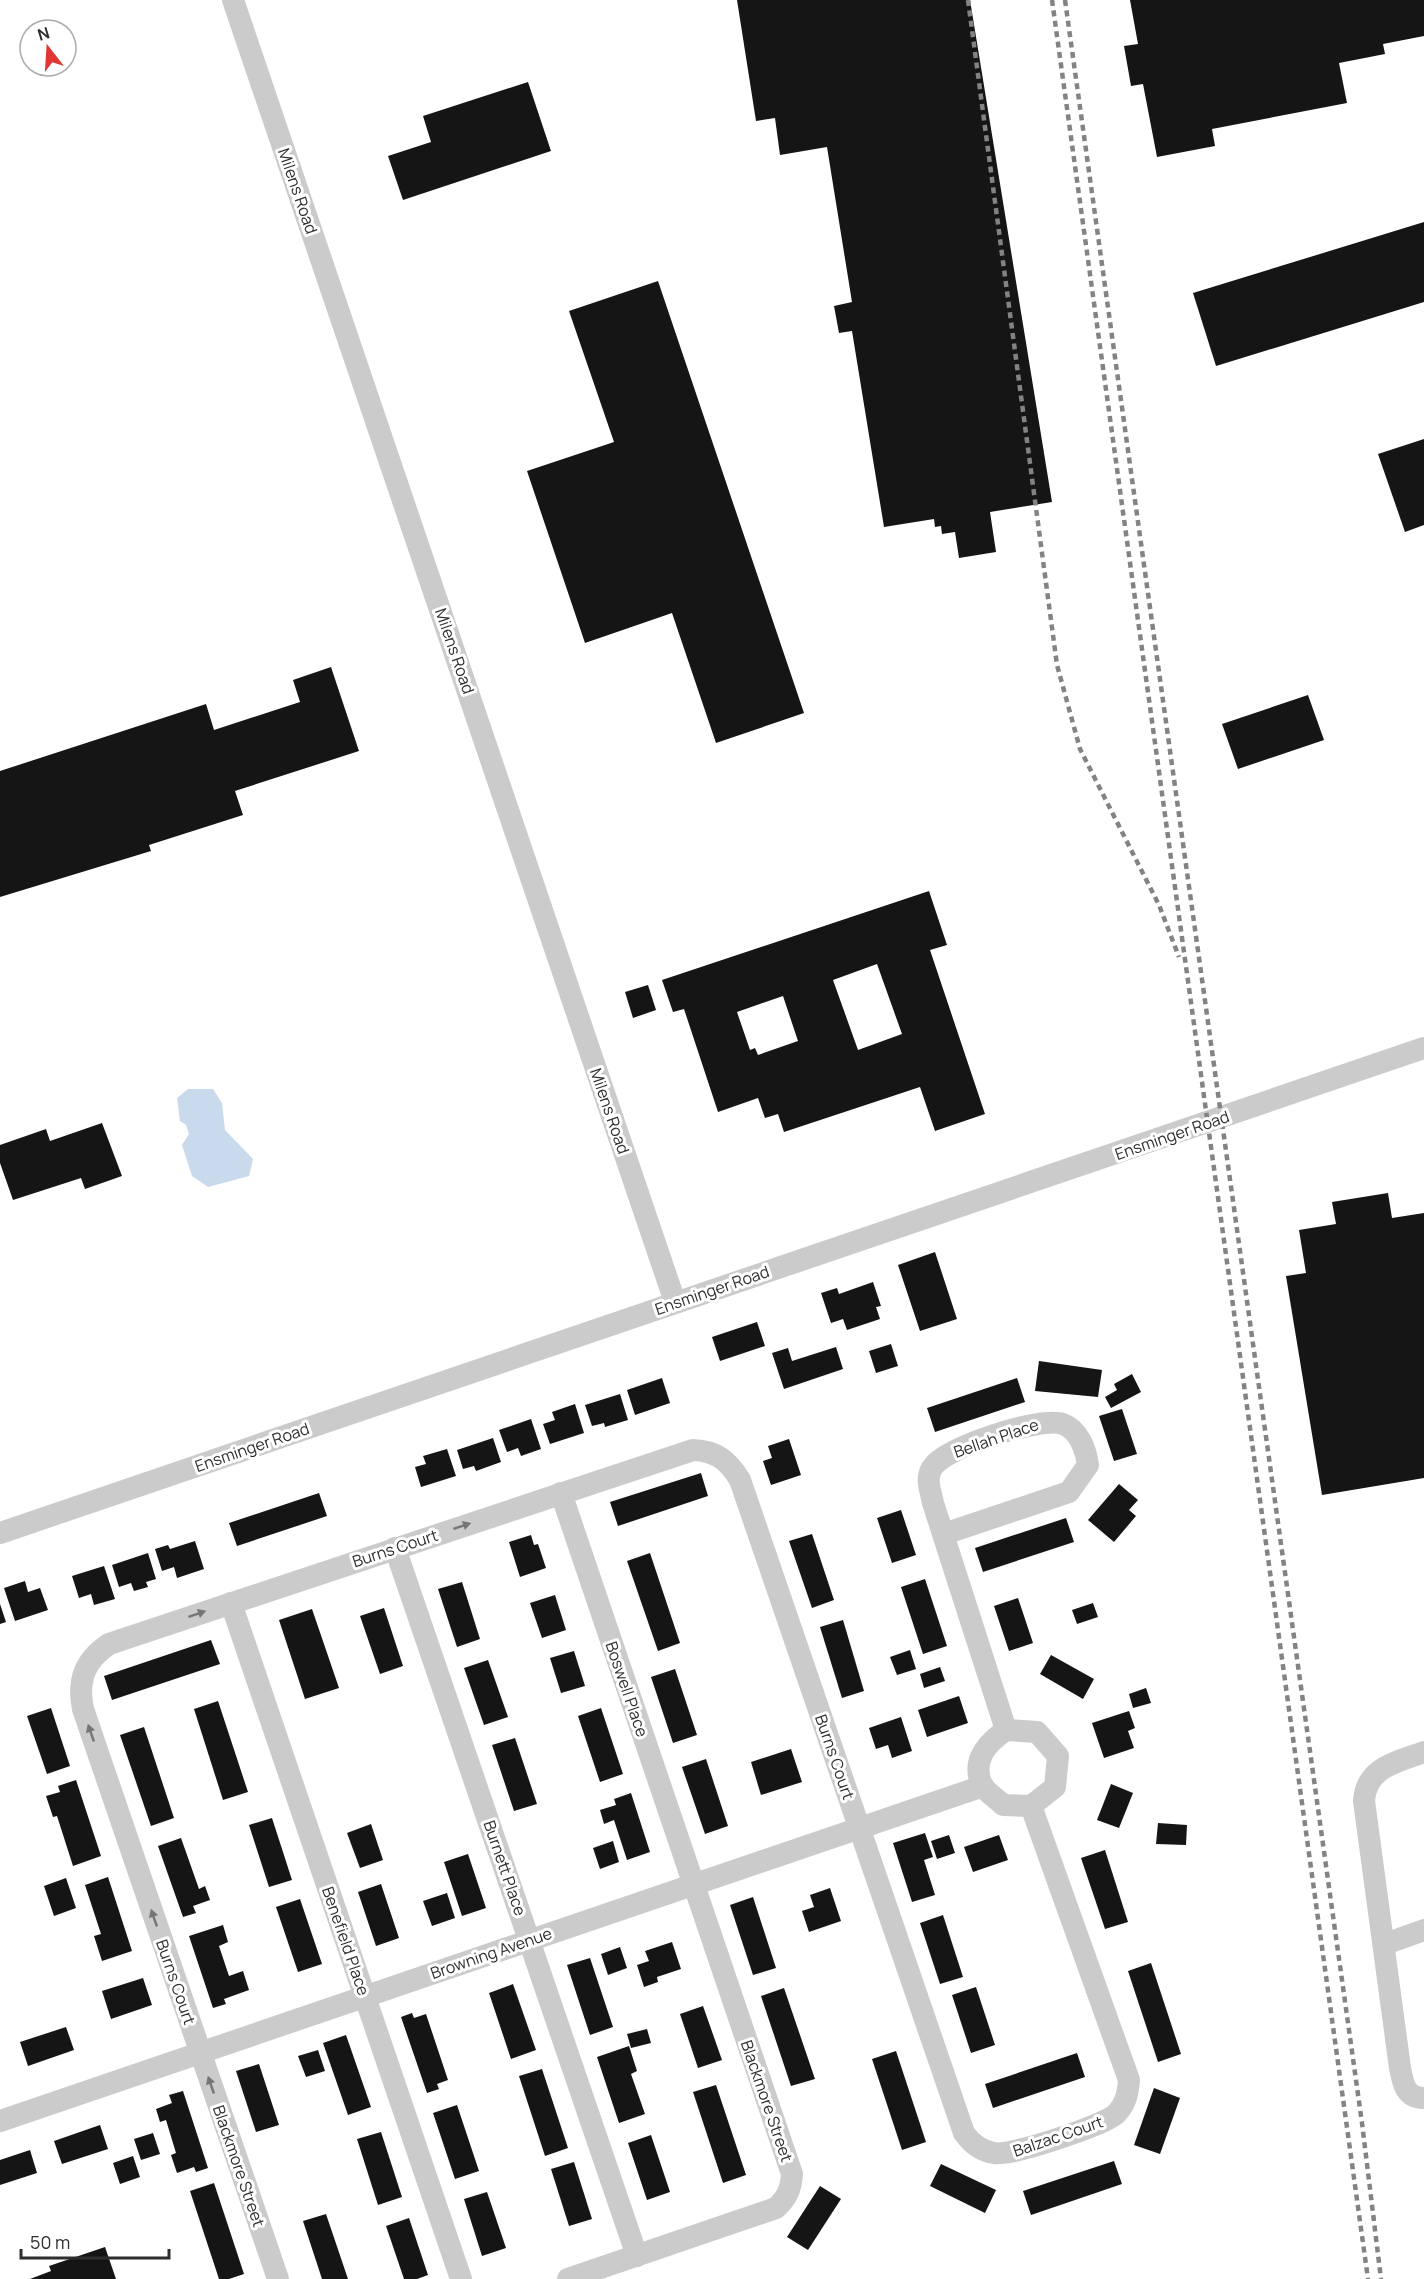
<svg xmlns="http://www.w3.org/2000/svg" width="1424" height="2279" font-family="Manrope,sans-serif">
	<rect width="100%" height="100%" fill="#fff"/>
	<!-- water -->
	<polygon fill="#c8daeb" points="188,1089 213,1089 222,1103 225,1130 253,1159 249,1176 208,1187 192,1176 182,1145 189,1134 186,1125 180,1121 177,1098"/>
	<!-- building -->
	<g fill="#151515" fill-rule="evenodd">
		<polygon points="737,0 970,0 1052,502 990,512 996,552 959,558 955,532 942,534 941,526 935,527 934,519 884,527 852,331 839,333 834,306 852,302 827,147 780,155 775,118 756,121"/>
		<polygon points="1130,0 1424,0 1424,36 1383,44 1385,54 1339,63 1347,103 1212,129 1215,146 1157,157 1143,84 1131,86 1124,46 1138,44"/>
		<polygon points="528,82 551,151 403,200 388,156 431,142 423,116"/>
		<polygon points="1424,222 1424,302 1216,366 1193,293"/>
		<polygon points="658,281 804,713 716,743 672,613 585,643 527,471 614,442 569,311"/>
		<polygon points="1424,439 1424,525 1405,532 1378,454"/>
		<polygon points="331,667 359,751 235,791 243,815 149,845 151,851 0,897 0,771 206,704 214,730 300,702 293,680"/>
		<polygon points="1308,695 1324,740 1238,769 1222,724"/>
		<path d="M 929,891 L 947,945 L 930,950 L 985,1114 L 935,1131 L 920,1087 L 784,1132 L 778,1114 L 765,1118 L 758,1098 L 718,1112 L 684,1009 L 673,1012 L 662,980 ZM 877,964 L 902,1034 L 858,1050 L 833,980 ZM 783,996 L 798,1041 L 758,1055 L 755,1048 L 750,1050 L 737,1012 Z"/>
		<polygon points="648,985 656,1010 633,1018 625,992"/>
		<polygon points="102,1123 122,1176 85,1189 81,1178 13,1200 0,1163 0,1145 46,1129 50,1141"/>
		<polygon points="1388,1193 1392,1218 1424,1213 1424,1478 1322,1495 1286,1276 1306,1273 1299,1230 1336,1224 1332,1202"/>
		<polygon points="935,1252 957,1319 920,1331 898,1265"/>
		<polygon points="873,1282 881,1306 876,1307 880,1319 847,1330 843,1319 831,1323 821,1293 837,1288 839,1294"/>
		<polygon points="757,1322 765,1346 720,1361 712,1337"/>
		<polygon points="891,1344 898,1366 876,1373 869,1351"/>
		<polygon points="836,1347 843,1369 784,1389 772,1353 788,1348 792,1361"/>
		<polygon points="1039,1361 1102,1370 1098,1397 1035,1391"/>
		<polygon points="1132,1374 1141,1392 1111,1408 1105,1397 1117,1390 1114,1384"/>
		<polygon points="662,1378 670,1403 635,1415 627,1390"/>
		<polygon points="1017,1378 1025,1402 935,1432 927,1408"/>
		<polygon points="620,1394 628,1420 605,1427 604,1423 592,1426 585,1405"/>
		<polygon points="575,1404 584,1433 550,1444 543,1424 555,1420 552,1412"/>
		<polygon points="1122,1409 1137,1454 1114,1461 1099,1416"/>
		<polygon points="531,1419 541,1449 521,1456 518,1448 507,1452 499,1430"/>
		<polygon points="493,1438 501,1462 476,1471 474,1466 463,1469 457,1450"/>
		<polygon points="789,1439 801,1475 771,1485 763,1461 772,1458 768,1446"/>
		<polygon points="447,1449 456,1476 421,1487 415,1467 426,1464 423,1456"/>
		<polygon points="701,1473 708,1496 618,1526 610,1502"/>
		<polygon points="1119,1484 1138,1500 1129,1510 1136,1516 1114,1542 1088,1520"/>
		<polygon points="319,1493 327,1516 237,1546 229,1523"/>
		<polygon points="901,1510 916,1555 892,1563 877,1518"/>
		<polygon points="1066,1518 1074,1542 983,1572 975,1548"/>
		<polygon points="812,1534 834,1600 812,1608 789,1541"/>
		<polygon points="531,1535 534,1545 538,1544 546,1568 520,1577 509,1542"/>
		<polygon points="195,1541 204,1569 177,1578 174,1567 162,1571 155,1549 168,1545 170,1549"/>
		<polygon points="148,1553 156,1579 146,1582 148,1587 134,1591 131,1583 119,1587 112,1565"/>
		<polygon points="650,1553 680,1643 658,1651 627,1561"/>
		<polygon points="104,1566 115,1599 94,1605 91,1594 79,1598 72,1576"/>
		<polygon points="925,1579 947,1646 923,1654 901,1587"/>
		<polygon points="25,1581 28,1592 40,1588 48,1610 15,1621 4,1588"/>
		<polygon points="462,1582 480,1639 457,1647 438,1589"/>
		<polygon points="555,1595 566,1630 542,1638 530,1603"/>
		<polygon points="1018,1598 1033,1643 1009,1651 994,1606"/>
		<polygon points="1093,1603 1098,1617 1077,1624 1072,1610"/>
		<polygon points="0,1604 6,1622 0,1624"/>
		<polygon points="384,1608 403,1666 380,1674 360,1616"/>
		<polygon points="312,1609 339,1688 305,1699 279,1620"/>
		<polygon points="843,1620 864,1691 842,1698 820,1627"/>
		<polygon points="211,1640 220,1664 112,1700 104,1676"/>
		<polygon points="910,1650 916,1669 897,1675 890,1657"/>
		<polygon points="574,1651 585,1686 561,1693 550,1658"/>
		<polygon points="1051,1655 1094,1679 1083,1699 1040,1674"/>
		<polygon points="488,1660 508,1717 484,1725 464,1668"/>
		<polygon points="940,1667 945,1681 924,1688 920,1674"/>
		<polygon points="675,1669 697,1735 673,1743 651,1677"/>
		<polygon points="1146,1688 1151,1703 1133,1708 1129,1694"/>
		<polygon points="959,1696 968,1723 927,1737 918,1710"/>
		<polygon points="218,1701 248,1792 223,1800 194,1709"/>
		<polygon points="51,1708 70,1766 47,1774 27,1716"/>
		<polygon points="601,1708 623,1774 600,1782 578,1716"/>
		<polygon points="1129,1711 1135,1728 1128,1731 1134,1748 1104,1758 1092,1723"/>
		<polygon points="901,1717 912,1751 892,1758 888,1745 876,1749 869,1728"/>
		<polygon points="144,1727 174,1818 151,1826 120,1735"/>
		<polygon points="515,1738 537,1804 514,1811 492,1745"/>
		<polygon points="791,1749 802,1782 761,1795 751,1762"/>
		<polygon points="706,1759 728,1826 705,1834 682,1767"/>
		<polygon points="76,1780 101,1856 73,1866 57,1816 53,1817 46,1796 60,1792 58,1786"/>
		<polygon points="1111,1784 1133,1793 1119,1828 1097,1820"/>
		<polygon points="631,1793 650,1852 627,1860 614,1820 604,1824 600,1810 616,1805 614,1799"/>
		<polygon points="272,1818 292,1880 269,1887 249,1825"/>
		<polygon points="1158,1823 1187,1825 1186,1845 1156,1844"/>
		<polygon points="371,1824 383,1860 360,1868 347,1833"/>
		<polygon points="925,1833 933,1857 924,1860 935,1895 912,1902 893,1843"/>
		<polygon points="949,1835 955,1853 937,1859 931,1841"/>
		<polygon points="999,1835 1008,1860 973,1872 964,1847"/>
		<polygon points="181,1838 199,1889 205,1886 210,1900 193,1906 196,1913 183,1917 158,1846"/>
		<polygon points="613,1841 619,1862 600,1869 593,1848"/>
		<polygon points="1105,1850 1128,1922 1105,1929 1081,1858"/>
		<polygon points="468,1854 486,1908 462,1916 444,1862"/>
		<polygon points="108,1877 132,1951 102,1961 94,1936 101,1934 85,1885"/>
		<polygon points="66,1878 76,1908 54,1916 44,1886"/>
		<polygon points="381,1884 399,1938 376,1946 358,1892"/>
		<polygon points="830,1888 841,1921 809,1932 802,1911 814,1907 810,1895"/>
		<polygon points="447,1893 455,1918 432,1926 423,1901"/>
		<polygon points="753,1897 776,1968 753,1975 730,1905"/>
		<polygon points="300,1899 322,1964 298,1972 276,1907"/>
		<polygon points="943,1915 963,1977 940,1984 920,1923"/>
		<polygon points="223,1925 228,1942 219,1946 229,1976 243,1971 249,1990 224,1999 226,2004 213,2008 189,1936"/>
		<polygon points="672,1942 681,1969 657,1977 658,1982 644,1987 637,1965 649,1961 645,1951"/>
		<polygon points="620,1947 627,1968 608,1975 601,1954"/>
		<polygon points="590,1958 613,2027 590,2035 567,1965"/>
		<polygon points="1151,1963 1181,2054 1158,2062 1128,1971"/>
		<polygon points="143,1978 152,2005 111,2019 102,1991"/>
		<polygon points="513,1984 536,2050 511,2059 489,1993"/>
		<polygon points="976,1987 995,2045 971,2053 952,1995"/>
		<polygon points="784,1988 815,2079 791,2086 761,1996"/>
		<polygon points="703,2006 722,2060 698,2068 680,2014"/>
		<polygon points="412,2013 414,2018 426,2014 448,2080 437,2084 439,2089 427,2093 401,2017"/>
		<polygon points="66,2027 74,2050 28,2066 20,2042"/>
		<polygon points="647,2029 651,2043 631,2048 627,2034"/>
		<polygon points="346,2035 371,2107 348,2115 323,2043"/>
		<polygon points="629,2046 637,2071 631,2074 645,2114 619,2123 597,2057"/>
		<polygon points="318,2050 325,2071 306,2077 298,2056"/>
		<polygon points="896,2051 926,2142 902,2150 872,2059"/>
		<polygon points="1077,2053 1085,2077 993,2108 985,2084"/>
		<polygon points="259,2064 279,2125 256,2132 236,2071"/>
		<polygon points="542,2069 568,2148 545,2156 519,2076"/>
		<polygon points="716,2085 746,2175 723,2183 693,2092"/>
		<polygon points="1154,2088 1180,2098 1160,2154 1134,2145"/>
		<polygon points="183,2091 208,2168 196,2172 194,2167 177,2173 171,2155 176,2153 166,2120 160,2122 156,2109 172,2103 169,2095"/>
		<polygon points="457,2105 479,2171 455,2179 433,2113"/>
		<polygon points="100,2125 108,2149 62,2164 54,2141"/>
		<polygon points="381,2132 402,2197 378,2205 357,2139"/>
		<polygon points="153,2133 160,2154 141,2160 134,2139"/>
		<polygon points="651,2135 670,2192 647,2200 628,2143"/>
		<polygon points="30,2150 37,2173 0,2185 0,2160"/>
		<polygon points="133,2156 140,2177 120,2184 113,2163"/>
		<polygon points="1114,2161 1122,2184 1031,2215 1023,2191"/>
		<polygon points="574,2162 592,2219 569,2226 551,2169"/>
		<polygon points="941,2164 996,2190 985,2213 930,2186"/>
		<polygon points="214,2183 244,2274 229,2279 219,2279 190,2191"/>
		<polygon points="820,2186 841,2199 808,2250 787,2237"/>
		<polygon points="487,2192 506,2248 482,2256 464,2199"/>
		<polygon points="326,2214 348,2279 322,2279 303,2221"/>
		<polygon points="409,2218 428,2275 417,2279 404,2279 386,2226"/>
		<polygon points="105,2247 116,2279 30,2279 51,2271 49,2266"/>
	</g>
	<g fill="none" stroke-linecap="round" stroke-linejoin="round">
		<!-- minor -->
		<g stroke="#cbcbcb" stroke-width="22">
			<polyline points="233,0 675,1302"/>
			<path d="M 561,1493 L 792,2174 C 791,2189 787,2198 776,2208 L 568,2279"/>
			<polyline points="0,1533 1424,1048"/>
			<path d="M 944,1534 L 1069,1492 L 1088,1465 C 1086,1450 1079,1430 1063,1424 C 1041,1416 944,1447 932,1468 C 925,1479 931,1492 933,1503 L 1006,1730"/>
			<polyline points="395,1548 637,2256"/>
			<polyline points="231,1603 461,2279"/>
			<path d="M 1006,1730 L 1037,1732 L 1058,1756 L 1055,1787 L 1031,1806 L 1003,1805 C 997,1799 986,1792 982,1785 C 971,1760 987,1743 1006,1730 Z"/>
			<path d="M 1424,1752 C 1397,1762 1366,1767 1364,1801 L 1400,2068 C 1403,2083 1405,2098 1424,2098"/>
			<polyline points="1385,1944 1424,1930"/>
			<polyline points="0,2121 983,1786"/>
			<path d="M 278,2279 L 83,1709 C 77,1680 85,1660 109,1644 L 693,1450 C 716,1451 728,1460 740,1480 L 964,2133 C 971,2143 981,2151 994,2153 C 1010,2157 1104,2125 1116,2114 C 1126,2104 1128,2093 1129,2080 L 1031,1806"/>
		</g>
		<!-- rail -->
		<g stroke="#838383" stroke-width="4.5" stroke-dasharray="6 4.5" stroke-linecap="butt">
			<polyline points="968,0 1057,665 1080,749 1159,905 1179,957"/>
			<polyline points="1052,0 1368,2279"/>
			<polyline points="1065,0 1362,2123 1381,2279"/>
		</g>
	</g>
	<!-- one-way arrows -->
	<defs><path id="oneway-solid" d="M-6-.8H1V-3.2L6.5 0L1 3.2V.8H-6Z" transform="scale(1.5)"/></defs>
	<g fill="#757575">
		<use href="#oneway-solid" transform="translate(462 1526) rotate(-18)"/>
		<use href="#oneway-solid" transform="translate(197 1614) rotate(-19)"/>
		<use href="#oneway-solid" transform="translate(91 1733) rotate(-109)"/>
		<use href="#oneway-solid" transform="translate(154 1918) rotate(-109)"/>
		<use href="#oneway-solid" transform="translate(211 2085) rotate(-109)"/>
	</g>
	<g text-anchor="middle" stroke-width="6" stroke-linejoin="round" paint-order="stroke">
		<!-- street labels -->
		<g font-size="16" fill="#2e2e2e" stroke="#fff">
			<text transform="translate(298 191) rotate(71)" y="6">Milens Road</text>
			<text transform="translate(455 651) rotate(71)" y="6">Milens Road</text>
			<text transform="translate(610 1111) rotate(71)" y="6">Milens Road</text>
			<text transform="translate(1172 1135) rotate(-19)" y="6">Ensminger Road</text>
			<text transform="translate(712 1290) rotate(-19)" y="6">Ensminger Road</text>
			<text transform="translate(996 1438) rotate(-19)" y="6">Bellah Place</text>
			<text transform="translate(252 1447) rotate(-19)" y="6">Ensminger Road</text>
			<text transform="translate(395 1548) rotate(-18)" y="6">Burns Court</text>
			<text transform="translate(627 1689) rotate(71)" y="6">Boswell Place</text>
			<text transform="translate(835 1757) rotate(71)" y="6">Burns Court</text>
			<text transform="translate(505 1868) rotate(71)" y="6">Burnett Place</text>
			<text transform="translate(346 1941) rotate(71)" y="6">Benefield Place</text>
			<text transform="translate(491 1953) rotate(-19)" y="6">Browning Avenue</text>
			<text transform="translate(176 1982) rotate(71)" y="6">Burns Court</text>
			<text transform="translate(767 2101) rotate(71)" y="6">Blackmore Street</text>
			<text transform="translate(1058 2136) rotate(-19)" y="6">Balzac Court</text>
			<text transform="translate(239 2166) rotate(71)" y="6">Blackmore Street</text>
		</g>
	</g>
	<!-- north arrow -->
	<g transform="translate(48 48) rotate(343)"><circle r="28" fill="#ffffff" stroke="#ababab" stroke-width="1.5"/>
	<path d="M0-4.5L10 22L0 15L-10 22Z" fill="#e13734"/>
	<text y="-9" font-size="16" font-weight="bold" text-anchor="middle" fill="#2e2e2e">N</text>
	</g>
	<!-- scale -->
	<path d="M21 2249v9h148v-9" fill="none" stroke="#2e2e2e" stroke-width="3"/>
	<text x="30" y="2249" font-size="18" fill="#2e2e2e" stroke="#ffffff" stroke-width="4.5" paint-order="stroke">50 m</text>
</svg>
